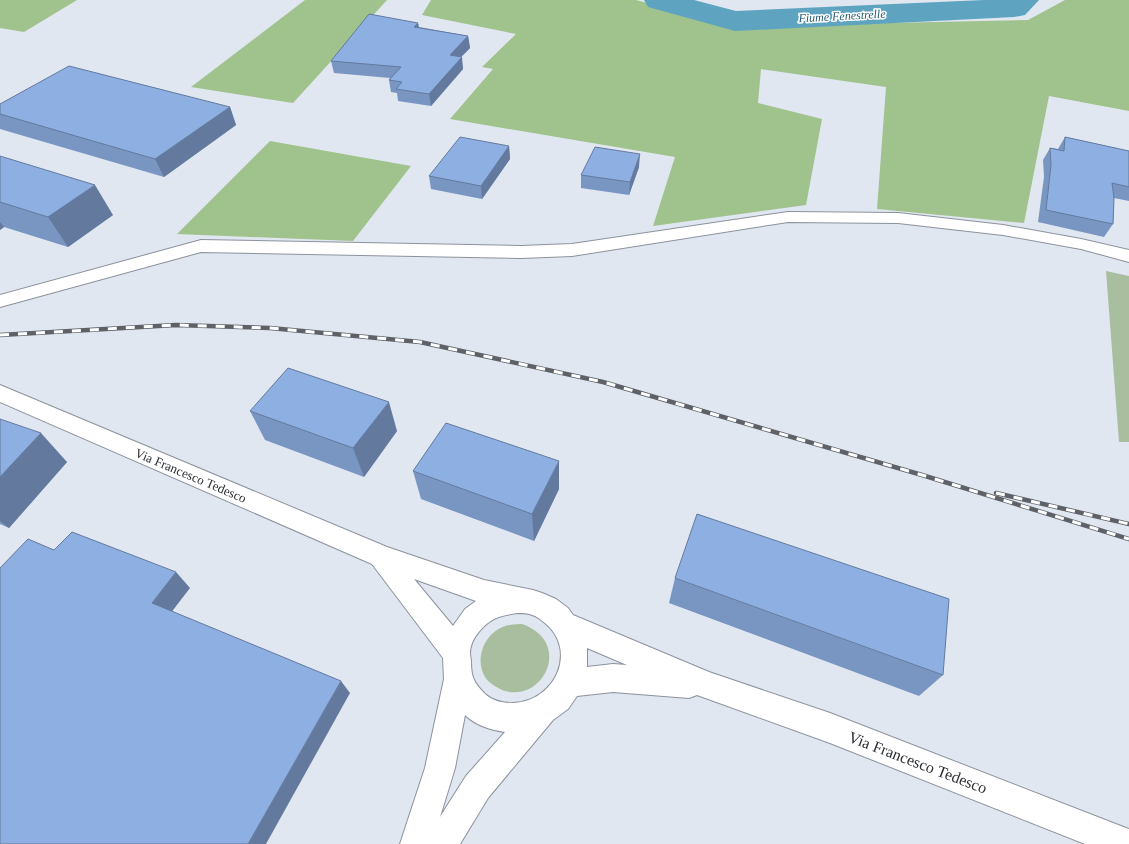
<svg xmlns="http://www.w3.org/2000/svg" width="1129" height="844" font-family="'Times New Roman',serif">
	<rect width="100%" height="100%" fill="#e0e7f1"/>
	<!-- green -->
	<g fill="#a9be9e">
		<polygon points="1106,271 1129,276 1129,442 1119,442"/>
		<path d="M 522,624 C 574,642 543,705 502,690 C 496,687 489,683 485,677 C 473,657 487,628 510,625 C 514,624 518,624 522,624 Z"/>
	</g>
	<!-- forest -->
	<g fill="#a0c28d">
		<polygon points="0,0 77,0 24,32 0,28"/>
		<polygon points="305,0 387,0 293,103 191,87"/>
		<polygon points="431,0 636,0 722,23 839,24 1028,20 1065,0 1129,0 1129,111 1049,96 1024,223 877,209 886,87 761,69 758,103 822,119 806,205 653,226 675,157 450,119 493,69 482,67 516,34 422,15"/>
		<polygon points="270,141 411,166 353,241 177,234"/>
	</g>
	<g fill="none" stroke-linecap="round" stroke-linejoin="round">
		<!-- river -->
		<polygon fill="#5ea4c1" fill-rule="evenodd" points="644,0 694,0 736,11 984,0 1039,0 1025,15 1014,17 735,31 648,7"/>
		<defs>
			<polygon id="street" points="788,212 898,213 1003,225 1081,239 1129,250 1129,262 1081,249 1003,235 898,223 788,222 572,256 521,258 201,252 0,307 0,295 201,240 521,246 572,244"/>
			<path id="secondary" d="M 0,385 L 387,547 L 484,580 L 533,590 L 542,593 L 556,599 L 568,608 L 573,615 L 709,672 L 830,713 L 1126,828 L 1129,829 L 1129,844 L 1085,844 L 830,743 L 697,695 L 689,698 L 613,692 L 577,696 L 568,709 L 553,720 L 488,798 L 460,844 L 400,844 L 425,768 L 444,679 L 443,658 L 372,564 L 0,402 ZM 414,579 L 476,601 L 465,609 L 453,626 ZM 517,613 C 522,613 528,613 532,615 C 537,616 541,620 545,623 C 578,650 556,701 513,703 C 502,703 493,701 485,694 C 474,683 471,677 471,662 C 471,659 470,656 470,653 C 470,638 486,621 499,617 C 505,615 511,614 517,613 ZM 587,648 L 627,665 L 613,664 L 587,667 ZM 465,715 C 475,725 491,730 505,732 L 466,776 L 440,817 L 455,768 Z"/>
		</defs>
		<!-- street casing -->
		<use href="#street" stroke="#8c929c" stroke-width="2"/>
		<!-- secondary casing -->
		<use href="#secondary" stroke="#8c929c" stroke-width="2"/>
		<!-- street -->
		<use href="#street" fill="#fff" fill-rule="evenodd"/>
		<!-- secondary -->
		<use href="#secondary" fill="#fff" fill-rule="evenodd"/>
		<defs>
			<g id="rail">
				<polyline points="0,335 176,325 270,328 420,342 603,382 922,475 1129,539"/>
				<polyline points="996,493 1129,524"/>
			</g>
		</defs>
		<!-- rail casing -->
		<use href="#rail" stroke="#5e6268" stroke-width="4.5"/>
		<!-- rail -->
		<use href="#rail" stroke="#fff" stroke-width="3" stroke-dasharray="9" stroke-linecap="butt"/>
	</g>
	<!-- wall -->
	<g fill="#7996c2">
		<polygon points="418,23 419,27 468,36 470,48 461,57 463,69 431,106 398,101 397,93 391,92 389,80 390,78 334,73 331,61"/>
		<polygon points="0,104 230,107 236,125 164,177 0,129"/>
		<polygon points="1065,137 1129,151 1129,201 1114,198 1113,224 1104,237 1038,222 1044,177 1043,160 1050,148 1058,149"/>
		<polygon points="509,146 510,159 482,199 431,189 429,176"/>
		<polygon points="0,156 113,215 68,247 4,227 0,230"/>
		<polygon points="639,167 629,195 581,188 581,175"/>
		<polygon points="250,411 397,431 364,477 265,440"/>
		<polygon points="0,419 67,462 9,528 0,524"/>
		<polygon points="413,471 559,489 534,541 421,499"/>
		<polygon points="675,578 943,675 919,696 669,603"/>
	</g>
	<!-- shaded-wall -->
	<g fill="#637a9e">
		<polygon points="418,23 420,35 414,27"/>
		<polygon points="468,36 470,48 451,67 450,55"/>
		<polygon points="462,57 463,69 431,106 429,94"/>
		<polygon points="230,107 236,125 164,177 155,159"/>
		<polygon points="509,146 510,159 482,199 481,186"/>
		<polygon points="640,154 639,167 629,195 630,182"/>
		<polygon points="95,185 113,215 68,247 48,217"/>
		<polygon points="0,222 4,227 0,230"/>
		<polygon points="389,402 397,431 364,477 353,448"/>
		<polygon points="41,433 67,462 9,528 0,521 0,477"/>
		<polygon points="559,461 559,489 534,541 532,514"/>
		<polygon points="176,572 190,588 167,618 152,603"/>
		<polygon points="341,681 350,693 266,844 248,844"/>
	</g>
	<!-- building -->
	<g fill="#8dafe1" stroke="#637a9e">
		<polygon points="369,14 418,23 414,27 468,36 450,55 462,57 429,94 396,89 402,82 389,80 401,67 331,61"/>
		<polygon points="69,66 230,107 155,159 0,114 0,104"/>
		<polygon points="460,137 509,146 481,186 429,176"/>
		<polygon points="1065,137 1129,151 1129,187 1112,183 1114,198 1113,224 1046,210 1051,165 1050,148 1064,151"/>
		<polygon points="595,147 640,154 630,182 581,175"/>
		<polygon points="0,156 95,185 48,217 0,202"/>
		<polygon points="288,368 389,402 353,448 250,411"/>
		<polygon points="0,419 41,433 0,477"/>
		<polygon points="446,423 559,461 532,514 413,471"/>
		<polygon points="697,514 949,599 943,675 675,578"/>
		<polygon points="72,532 176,572 152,603 341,681 248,844 0,844 0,568 28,539 54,550"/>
	</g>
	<g text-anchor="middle" stroke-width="3" stroke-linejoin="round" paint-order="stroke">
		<!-- far-water labels -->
		<g font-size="12" font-style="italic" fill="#255c72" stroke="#fff">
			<text transform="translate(842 16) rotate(-3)" y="4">Fiume Fenestrelle</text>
		</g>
		<!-- street labels -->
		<g font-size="13" fill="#2b2e32" stroke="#fff">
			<text transform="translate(191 475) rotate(23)" y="5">Via Francesco Tedesco</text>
		</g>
		<!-- near-street labels -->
		<g font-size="16" fill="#2b2e32" stroke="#fff">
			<text transform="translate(918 762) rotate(21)" y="6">Via Francesco Tedesco</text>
		</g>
	</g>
</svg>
